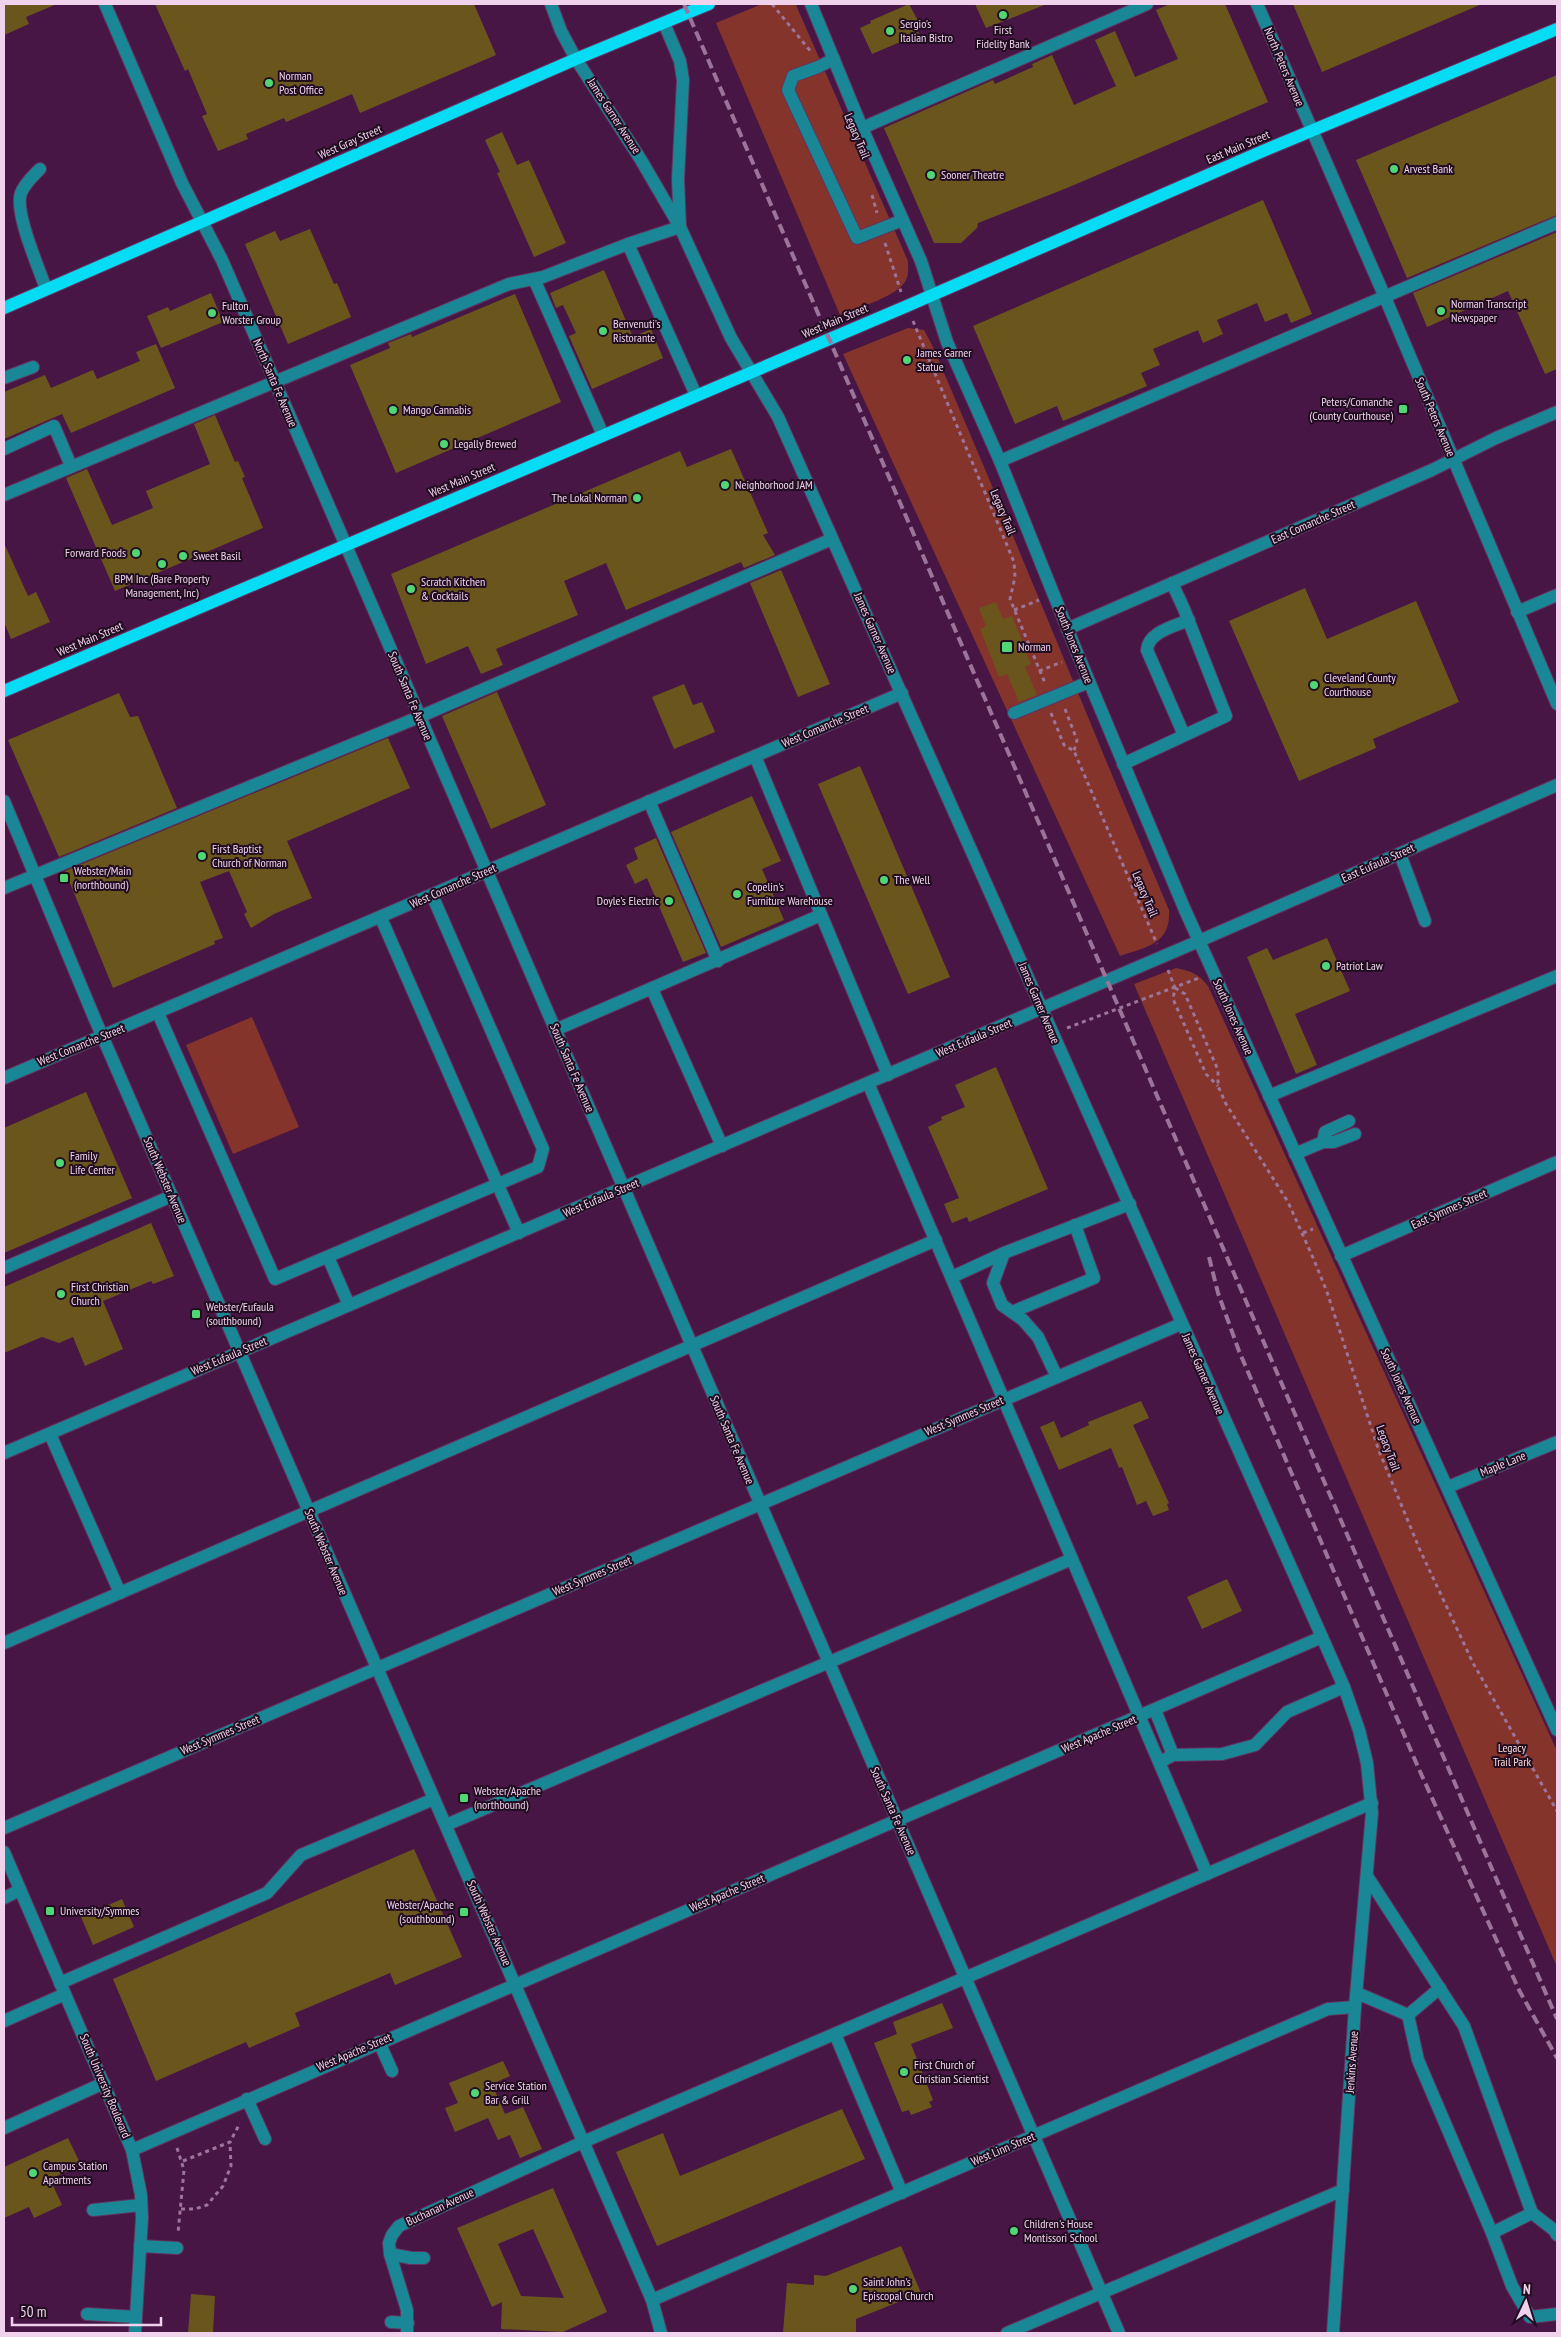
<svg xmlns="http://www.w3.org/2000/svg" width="1561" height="2337" font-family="'PT Sans Narrow',sans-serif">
	<rect width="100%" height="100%" fill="#471645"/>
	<!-- green -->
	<g fill="#85342b">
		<path d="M 762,4 L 796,5 L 908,261 C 908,268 909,274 906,280 C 899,296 857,308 840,315 L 716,23 Z"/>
		<path d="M 908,328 L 924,330 L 931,343 C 1013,531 1088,721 1169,910 C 1171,944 1147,947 1120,956 L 843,354 Z"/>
		<path d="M 1176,968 C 1191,971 1199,974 1208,986 L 1557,1751 L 1557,1967 L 1134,984 Z"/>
		<polygon points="252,1017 299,1127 233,1154 186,1045"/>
	</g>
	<!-- building -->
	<g fill="#6a561d" fill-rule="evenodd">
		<polygon points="4,4 57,4 26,17 29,24 4,35"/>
		<polygon points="155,4 474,4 496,55 360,113 352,94 286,122 284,118 246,134 248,139 218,151 202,116 207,114 188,69 185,71"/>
		<polygon points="909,4 918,21 914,23 919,34 872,54 860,28 871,23 870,21"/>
		<polygon points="975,4 1047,4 986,28"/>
		<polygon points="1170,4 1225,4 1268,102 1067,188 978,223 977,228 961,243 934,243 884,128 993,80 995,84 1033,67 1032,64 1052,55 1074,105 1116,86 1095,40 1115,31 1135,77 1178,59 1156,10"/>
		<polygon points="1293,4 1482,4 1322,72"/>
		<polygon points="1557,75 1557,215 1407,278 1356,160"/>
		<polygon points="502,132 517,165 529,160 566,243 534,257 497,173 500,172 485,140"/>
		<polygon points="1263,200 1312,314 1291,323 1287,313 1265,322 1257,303 1217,320 1223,334 1203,343 1198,330 1153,349 1160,365 1141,373 1147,386 1063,421 1057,406 1015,424 973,326"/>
		<polygon points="310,229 334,284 337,283 351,317 288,344 245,244 275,231 280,241"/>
		<polygon points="1557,232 1557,369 1545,374 1508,291 1427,327 1413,293"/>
		<polygon points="604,270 633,337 651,329 663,358 592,389 569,336 576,333 563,305 556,308 550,293"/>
		<polygon points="211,293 223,322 161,348 147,316 168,307 170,311"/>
		<polygon points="515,294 561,402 396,473 350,365 390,348 388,343 411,334 412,337"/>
		<polygon points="156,344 175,388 71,433 62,414 4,439 4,392 45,375 51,388 93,370 97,379 140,361 136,352"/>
		<polygon points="215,415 235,462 238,461 245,477 242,478 263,528 115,591 66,478 87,469 112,525 153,508 146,491 210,464 194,424"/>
		<polygon points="731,449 768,533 763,535 775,555 744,568 741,562 626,610 606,563 564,581 578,615 496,649 503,665 481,674 468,646 426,664 391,574 680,451 687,467"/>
		<polygon points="4,543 28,596 36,592 50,622 11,639 4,622"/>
		<polygon points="781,570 830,684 798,697 750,583"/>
		<polygon points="1305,588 1327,639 1416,601 1459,702 1373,739 1376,748 1299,781 1229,621"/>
		<polygon points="996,602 1003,619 1012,616 1031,664 1025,667 1037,695 1019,702 1007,674 999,677 980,629 986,626 979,608"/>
		<polygon points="684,684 693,705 702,702 715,732 674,749 652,697"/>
		<polygon points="497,692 546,805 491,829 442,716"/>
		<polygon points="119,693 130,717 138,716 177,808 59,857 8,740"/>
		<polygon points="388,738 410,788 287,841 312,898 274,914 251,928 244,914 247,912 229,871 200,882 223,938 214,941 215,944 113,988 65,871"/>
		<polygon points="860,766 950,977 908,994 818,784"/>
		<polygon points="752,796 781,861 762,869 784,920 721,947 671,832"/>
		<polygon points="656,838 706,953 683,962 647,878 635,884 626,865 638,859 634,848"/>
		<polygon points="1327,938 1350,991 1295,1014 1317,1065 1296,1074 1247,957 1267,948 1273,960"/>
		<polygon points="996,1067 1048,1189 969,1222 967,1217 952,1223 944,1204 959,1198 928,1127 942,1120 941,1117 965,1107 955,1085"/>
		<polygon points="86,1092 132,1198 4,1253 4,1128"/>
		<polygon points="151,1223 174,1276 153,1284 151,1281 103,1301 123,1349 85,1366 73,1337 59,1343 42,1337 4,1353 4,1287"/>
		<polygon points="1141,1401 1149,1418 1133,1425 1169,1503 1167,1504 1169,1510 1153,1516 1146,1501 1137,1505 1122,1467 1119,1468 1111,1448 1059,1470 1040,1427 1054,1421 1061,1438 1089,1425 1088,1422"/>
		<polygon points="1227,1579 1242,1611 1202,1629 1187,1597"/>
		<polygon points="414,1849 462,1957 395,1985 390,1973 295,2013 300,2026 249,2048 246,2042 156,2081 113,1979"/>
		<polygon points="122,1899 134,1927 93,1945 81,1917"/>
		<polygon points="942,2003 953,2028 911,2044 933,2100 929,2102 932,2107 911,2115 909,2110 902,2112 874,2043 897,2034 893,2022"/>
		<polygon points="503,2061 510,2076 492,2084 505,2114 523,2107 542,2149 520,2158 510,2135 498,2140 488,2118 455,2132 445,2108 458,2103 449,2083"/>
		<polygon points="842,2109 865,2159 657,2246 616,2152 663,2133 680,2176"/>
		<polygon points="68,2138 81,2165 50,2179 62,2205 34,2218 29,2207 4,2218 4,2167"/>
		<path d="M 553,2188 L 607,2312 L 563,2332 L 501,2329 L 502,2302 L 492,2307 L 457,2228 ZM 533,2229 L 564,2298 L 521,2296 L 498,2244 Z"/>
		<polygon points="901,2246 921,2293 856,2319 856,2333 783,2333 787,2283 814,2285 814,2275 826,2276"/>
		<polygon points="191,2294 215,2296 213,2333 188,2333"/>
	</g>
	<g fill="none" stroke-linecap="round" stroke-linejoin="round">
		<defs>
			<g id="minor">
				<polyline points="105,4 182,183 222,260 331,511 1119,2333"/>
				<polyline points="551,4 561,31 576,59 641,160 680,227 731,338 778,417 1322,1637 1344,1687 1359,1730 1367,1763 1372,1813 1355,2007 1333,2333"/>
				<polyline points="811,4 862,128 921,261 947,342 1000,461 1078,655 1185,910 1557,1730"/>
				<polyline points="1257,4 1384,295 1557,704"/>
				<polyline points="664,23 680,61 683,80 678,179 680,227"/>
				<polyline points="834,59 818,67 793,76 788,90 857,238 903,220"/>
				<polyline points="862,128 1147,4"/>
				<path d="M 40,169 C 33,176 25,183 21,193 C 14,212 39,268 46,289"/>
				<polyline points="628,244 696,395"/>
				<polyline points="534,279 603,435"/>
				<polyline points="4,378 33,367"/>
				<polyline points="4,449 54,426 71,466"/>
				<polyline points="1000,461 1557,223"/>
				<polyline points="4,495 509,284 543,277 628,244 680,227"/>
				<polyline points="1517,612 1557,595"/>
				<polyline points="1067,629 1432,470 1496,438 1557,412"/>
				<polyline points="1014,713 1089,682"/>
				<path d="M 1184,735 L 1147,650 C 1148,632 1175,626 1189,620"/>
				<polyline points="755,756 888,1075"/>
				<polyline points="1123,764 1226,716 1184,609 1172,583"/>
				<polyline points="4,801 94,1017 652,2300 661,2333"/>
				<polyline points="649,801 718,961"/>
				<polyline points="1400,854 1425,921"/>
				<polyline points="4,888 419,717 832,539"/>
				<polyline points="381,918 519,1233"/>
				<polyline points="652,989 722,1146"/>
				<polyline points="158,1013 275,1279 538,1167 543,1149 432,895"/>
				<polyline points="555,1030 821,915"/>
				<polyline points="4,1078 902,693"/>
				<polyline points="868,1083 1207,1874"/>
				<polyline points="1269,1096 1557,976"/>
				<polyline points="1323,1142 1325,1132 1349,1121"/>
				<polyline points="1295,1154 1323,1142 1334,1142 1355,1134"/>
				<polyline points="1341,1256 1557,1162"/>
				<polyline points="328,1257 349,1305"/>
				<polyline points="4,1268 172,1196"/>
				<polyline points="952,1277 1004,1253"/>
				<polyline points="1012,1312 1094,1278 1075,1225"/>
				<polyline points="1057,1377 1038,1337 1023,1320 1002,1305 993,1283 1004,1253 1130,1204"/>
				<polyline points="50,1434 120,1593"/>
				<polyline points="4,1453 1199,941 1557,785"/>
				<polyline points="1448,1487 1557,1442"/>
				<polyline points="4,1643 936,1240"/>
				<polyline points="1155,1710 1173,1755"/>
				<polyline points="1160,1762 1173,1755 1222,1754 1255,1745 1287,1712 1344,1687"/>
				<polyline points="446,1825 1072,1559"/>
				<polyline points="4,1828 1181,1324"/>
				<polyline points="4,1852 132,2150 141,2195 142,2218 135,2333"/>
				<polyline points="4,1898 20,1890"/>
				<polyline points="60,1983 267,1893 301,1855 434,1799"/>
				<polyline points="1357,1993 1408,2015 1418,2060 1492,2233 1532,2213 1464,2026 1367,1876"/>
				<polyline points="1408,2015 1440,1988"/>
				<polyline points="4,2021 65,1994"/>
				<polyline points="835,2034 902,2193"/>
				<polyline points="379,2042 392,2071"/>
				<polyline points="247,2099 265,2139"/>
				<polyline points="4,2128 104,2083"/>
				<polyline points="132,2150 1322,1637"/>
				<polyline points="93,2210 141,2205"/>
				<polyline points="1532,2213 1554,2230 1557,2235"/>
				<polyline points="1492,2233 1512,2286 1530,2317 1557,2314"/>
				<polyline points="140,2246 177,2248"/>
				<polyline points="390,2254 411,2258 424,2258"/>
				<polyline points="652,2300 1328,2009 1355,2007"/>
				<polyline points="87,2314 136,2317"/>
				<polyline points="391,2322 408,2323"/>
				<polyline points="407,2333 407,2310 390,2254 389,2243 392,2235 399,2226 583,2142 1372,1803"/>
				<polyline points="1007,2333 1343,2190"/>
			</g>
			<g id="major">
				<polyline points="4,308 576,59 709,4"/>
				<polyline points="4,691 907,306 1263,151 1557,29"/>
			</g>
		</defs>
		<!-- minor casing -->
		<use href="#minor" stroke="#623460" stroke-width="14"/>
		<!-- major casing -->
		<use href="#major" stroke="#623460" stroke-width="14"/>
		<!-- path -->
		<g stroke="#9c759a" stroke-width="3" stroke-dasharray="4 4" stroke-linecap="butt">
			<polyline points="772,4 812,53"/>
			<polyline points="872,195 877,213"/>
			<polyline points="885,243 901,292"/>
			<polyline points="913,321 1014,562 1015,577 1010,599 1045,683"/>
			<polyline points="1014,610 1039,600"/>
			<polyline points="1039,671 1062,662"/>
			<polyline points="1065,709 1077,740 1074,751"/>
			<polyline points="1051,713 1064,745 1074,751 1157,944"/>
			<polyline points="1168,970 1175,988 1173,999 1206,1074 1218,1086"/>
			<polyline points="1175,988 1185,994 1218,1070 1218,1086 1226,1104 1288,1202 1314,1260 1327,1292 1379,1451 1420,1550 1473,1663 1557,1811"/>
			<polyline points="1067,1028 1199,978"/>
			<polyline points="1303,1233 1313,1229"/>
			<polyline points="177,2148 184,2170 178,2233"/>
			<polyline points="183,2161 230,2142 240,2123"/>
			<polyline points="181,2209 195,2209 207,2205 223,2186 231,2166 230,2142"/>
		</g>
		<!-- minor -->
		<use href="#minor" stroke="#1a8796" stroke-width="12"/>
		<!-- major -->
		<use href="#major" stroke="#07dcf5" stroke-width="12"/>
		<!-- rail -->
		<g stroke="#9b7499" stroke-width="4" stroke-dasharray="10 5" stroke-linecap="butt">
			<polyline points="684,4 1557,2019"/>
			<polyline points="1209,1257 1218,1293 1239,1351 1418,1767 1519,1990 1557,2058"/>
		</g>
	</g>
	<!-- markers -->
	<g fill="#50d674" stroke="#210d20" stroke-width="2">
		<circle cx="1003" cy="15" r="5"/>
		<circle cx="890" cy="31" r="5"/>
		<circle cx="269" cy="83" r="5"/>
		<circle cx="1394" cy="169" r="5"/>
		<circle cx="931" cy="175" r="5"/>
		<circle cx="1441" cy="311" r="5"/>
		<circle cx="212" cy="313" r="5"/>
		<circle cx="603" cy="331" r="5"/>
		<circle cx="907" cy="360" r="5"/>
		<rect x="1398" y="404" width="10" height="10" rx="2.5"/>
		<circle cx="393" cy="410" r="5"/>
		<circle cx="444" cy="444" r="5"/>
		<circle cx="725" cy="485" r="5"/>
		<circle cx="637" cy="498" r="5"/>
		<circle cx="136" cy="553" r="5"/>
		<circle cx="183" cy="556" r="5"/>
		<circle cx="162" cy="564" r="5"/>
		<circle cx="411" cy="589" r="5"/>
		<rect x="1001" y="641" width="12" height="12" rx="2.5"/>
		<circle cx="1314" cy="685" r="5"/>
		<circle cx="202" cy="856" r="5"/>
		<rect x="59" y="873" width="10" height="10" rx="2.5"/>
		<circle cx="884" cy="880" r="5"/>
		<circle cx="737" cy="894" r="5"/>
		<circle cx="669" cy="901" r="5"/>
		<circle cx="1326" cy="966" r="5"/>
		<circle cx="60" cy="1163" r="5"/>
		<circle cx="61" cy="1294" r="5"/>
		<rect x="191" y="1309" width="10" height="10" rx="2.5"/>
		<rect x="459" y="1793" width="10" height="10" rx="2.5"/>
		<rect x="45" y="1906" width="10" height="10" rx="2.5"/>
		<rect x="459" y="1907" width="10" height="10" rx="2.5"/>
		<circle cx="904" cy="2072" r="5"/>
		<circle cx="475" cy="2093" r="5"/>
		<circle cx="33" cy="2173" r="5"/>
		<circle cx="1014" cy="2231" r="5"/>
		<circle cx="853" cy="2289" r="5"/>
	</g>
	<g text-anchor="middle" stroke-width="4" stroke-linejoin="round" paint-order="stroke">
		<!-- poi labels -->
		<g font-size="12" fill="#f0d2ed" stroke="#210d20" text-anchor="start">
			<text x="900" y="28">Sergio's<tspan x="900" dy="14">Italian Bistro</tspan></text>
			<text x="1003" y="34" text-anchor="middle">First<tspan x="1003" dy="14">Fidelity Bank</tspan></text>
			<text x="279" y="80">Norman<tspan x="279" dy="14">Post Office</tspan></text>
			<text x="1404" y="173">Arvest Bank</text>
			<text x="941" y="179">Sooner Theatre</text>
			<text x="1451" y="308">Norman Transcript<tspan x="1451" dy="14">Newspaper</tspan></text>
			<text x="222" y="310">Fulton<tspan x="222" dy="14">Worster Group</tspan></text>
			<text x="613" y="328">Benvenuti's<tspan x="613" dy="14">Ristorante</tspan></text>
			<text x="917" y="357">James Garner<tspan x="917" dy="14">Statue</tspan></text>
			<text x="1393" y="406" text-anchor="end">Peters/Comanche<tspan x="1393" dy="14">(County Courthouse)</tspan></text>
			<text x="403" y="414">Mango Cannabis</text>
			<text x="454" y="448">Legally Brewed</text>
			<text x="735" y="489">Neighborhood JAM</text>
			<text x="627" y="502" text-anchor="end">The Lokal Norman</text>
			<text x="126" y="557" text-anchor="end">Forward Foods</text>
			<text x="193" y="560">Sweet Basil</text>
			<text x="162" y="583" text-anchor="middle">BPM Inc (Bare Property<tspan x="162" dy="14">Management, Inc)</tspan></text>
			<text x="421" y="586">Scratch Kitchen<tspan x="421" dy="14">&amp; Cocktails</tspan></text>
			<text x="1018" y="651">Norman</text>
			<text x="1324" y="682">Cleveland County<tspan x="1324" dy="14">Courthouse</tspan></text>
			<text x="212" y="853">First Baptist<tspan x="212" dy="14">Church of Norman</tspan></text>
			<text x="74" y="875">Webster/Main<tspan x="74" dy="14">(northbound)</tspan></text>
			<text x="894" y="884">The Well</text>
			<text x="747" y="891">Copelin's<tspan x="747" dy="14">Furniture Warehouse</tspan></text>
			<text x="659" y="905" text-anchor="end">Doyle's Electric</text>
			<text x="1336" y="970">Patriot Law</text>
			<text x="70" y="1160">Family<tspan x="70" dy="14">Life Center</tspan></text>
			<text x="71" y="1291">First Christian<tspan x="71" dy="14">Church</tspan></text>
			<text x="206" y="1311">Webster/Eufaula<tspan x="206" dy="14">(southbound)</tspan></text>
			<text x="474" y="1795">Webster/Apache<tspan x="474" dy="14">(northbound)</tspan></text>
			<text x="454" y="1909" text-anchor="end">Webster/Apache<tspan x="454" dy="14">(southbound)</tspan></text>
			<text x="60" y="1915">University/Symmes</text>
			<text x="914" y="2069">First Church of<tspan x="914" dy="14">Christian Scientist</tspan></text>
			<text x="485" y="2090">Service Station<tspan x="485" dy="14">Bar &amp; Grill</tspan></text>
			<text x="43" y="2170">Campus Station<tspan x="43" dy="14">Apartments</tspan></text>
			<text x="1024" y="2228">Children's House<tspan x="1024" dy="14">Montissori School</tspan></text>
			<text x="863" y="2286">Saint John's<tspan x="863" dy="14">Episcopal Church</tspan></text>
		</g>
		<!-- street labels -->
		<g font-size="12" fill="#f0d2ed" stroke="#210d20">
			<text transform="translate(1284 67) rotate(67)" y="4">North Peters Avenue</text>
			<text transform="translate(614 116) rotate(57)" y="4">James Garner Avenue</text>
			<text transform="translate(857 136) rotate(67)" y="4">Legacy Trail</text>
			<text transform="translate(350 142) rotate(-24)" y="4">West Gray Street</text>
			<text transform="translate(1238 147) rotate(-23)" y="4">East Main Street</text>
			<text transform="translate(835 321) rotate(-23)" y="4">West Main Street</text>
			<text transform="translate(275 383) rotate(67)" y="4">North Santa Fe Avenue</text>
			<text transform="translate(1435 417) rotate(67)" y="4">South Peters Avenue</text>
			<text transform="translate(462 480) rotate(-23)" y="4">West Main Street</text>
			<text transform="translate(1003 512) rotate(67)" y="4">Legacy Trail</text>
			<text transform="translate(1313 522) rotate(-24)" y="4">East Comanche Street</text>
			<text transform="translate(875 633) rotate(66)" y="4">James Garner Avenue</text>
			<text transform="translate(90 639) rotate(-23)" y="4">West Main Street</text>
			<text transform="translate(1074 645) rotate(68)" y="4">South Jones Avenue</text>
			<text transform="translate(410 696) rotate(67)" y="4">South Santa Fe Avenue</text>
			<text transform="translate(825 726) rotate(-23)" y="4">West Comanche Street</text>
			<text transform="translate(1378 863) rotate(-24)" y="4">East Eufaula Street</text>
			<text transform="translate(453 886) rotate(-24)" y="4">West Comanche Street</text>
			<text transform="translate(1145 894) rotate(67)" y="4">Legacy Trail</text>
			<text transform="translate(1039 1003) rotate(67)" y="4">James Garner Avenue</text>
			<text transform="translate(1233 1017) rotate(66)" y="4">South Jones Avenue</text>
			<text transform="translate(974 1038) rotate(-23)" y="4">West Eufaula Street</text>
			<text transform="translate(81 1045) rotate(-22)" y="4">West Comanche Street</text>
			<text transform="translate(572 1068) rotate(67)" y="4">South Santa Fe Avenue</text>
			<text transform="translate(165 1180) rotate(67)" y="4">South Webster Avenue</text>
			<text transform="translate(601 1198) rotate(-23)" y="4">West Eufaula Street</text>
			<text transform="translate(1449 1209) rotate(-24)" y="4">East Symmes Street</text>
			<text transform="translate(229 1356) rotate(-23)" y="4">West Eufaula Street</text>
			<text transform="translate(1203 1374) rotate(66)" y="4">James Garner Avenue</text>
			<text transform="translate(1401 1386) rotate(65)" y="4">South Jones Avenue</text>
			<text transform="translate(964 1416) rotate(-23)" y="4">West Symmes Street</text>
			<text transform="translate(732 1440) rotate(67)" y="4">South Santa Fe Avenue</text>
			<text transform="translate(1388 1448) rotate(70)" y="4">Legacy Trail</text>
			<text transform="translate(1503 1464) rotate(-22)" y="4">Maple Lane</text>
			<text transform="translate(326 1552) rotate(67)" y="4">South Webster Avenue</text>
			<text transform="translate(592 1576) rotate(-23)" y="4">West Symmes Street</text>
			<text transform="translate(1099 1734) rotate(-23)" y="4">West Apache Street</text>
			<text transform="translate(220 1735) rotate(-23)" y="4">West Symmes Street</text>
			<text transform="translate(893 1811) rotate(66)" y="4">South Santa Fe Avenue</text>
			<text transform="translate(727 1893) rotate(-23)" y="4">West Apache Street</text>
			<text transform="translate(489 1923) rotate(66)" y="4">South Webster Avenue</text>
			<text transform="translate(354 2052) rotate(-23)" y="4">West Apache Street</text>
			<text transform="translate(1352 2062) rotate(-86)" y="4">Jenkins Avenue</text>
			<text transform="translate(105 2086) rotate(67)" y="4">South University Boulevard</text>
			<text transform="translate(1003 2149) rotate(-23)" y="4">West Linn Street</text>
			<text transform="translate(440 2207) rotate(-25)" y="4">Buchanan Avenue</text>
		</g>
		<!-- park labels -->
		<g font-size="12" fill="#fadbd6" stroke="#210d20">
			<text x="1512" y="1752">Legacy<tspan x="1512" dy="14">Trail Park</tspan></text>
		</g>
	</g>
	<!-- border -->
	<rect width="1561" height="2337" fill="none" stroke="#f0d2ed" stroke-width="10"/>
	<!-- north arrow -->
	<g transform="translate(1526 2302) rotate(4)" stroke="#210d20" stroke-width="4" paint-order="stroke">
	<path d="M0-4L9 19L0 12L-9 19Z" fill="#f0d2ed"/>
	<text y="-8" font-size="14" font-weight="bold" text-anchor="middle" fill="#f0d2ed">N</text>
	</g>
	<!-- scale -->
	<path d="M12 2317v8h149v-8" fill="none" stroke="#f0d2ed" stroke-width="2.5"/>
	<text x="20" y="2317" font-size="15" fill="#f0d2ed" stroke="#210d20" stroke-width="4" paint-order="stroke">50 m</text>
</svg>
